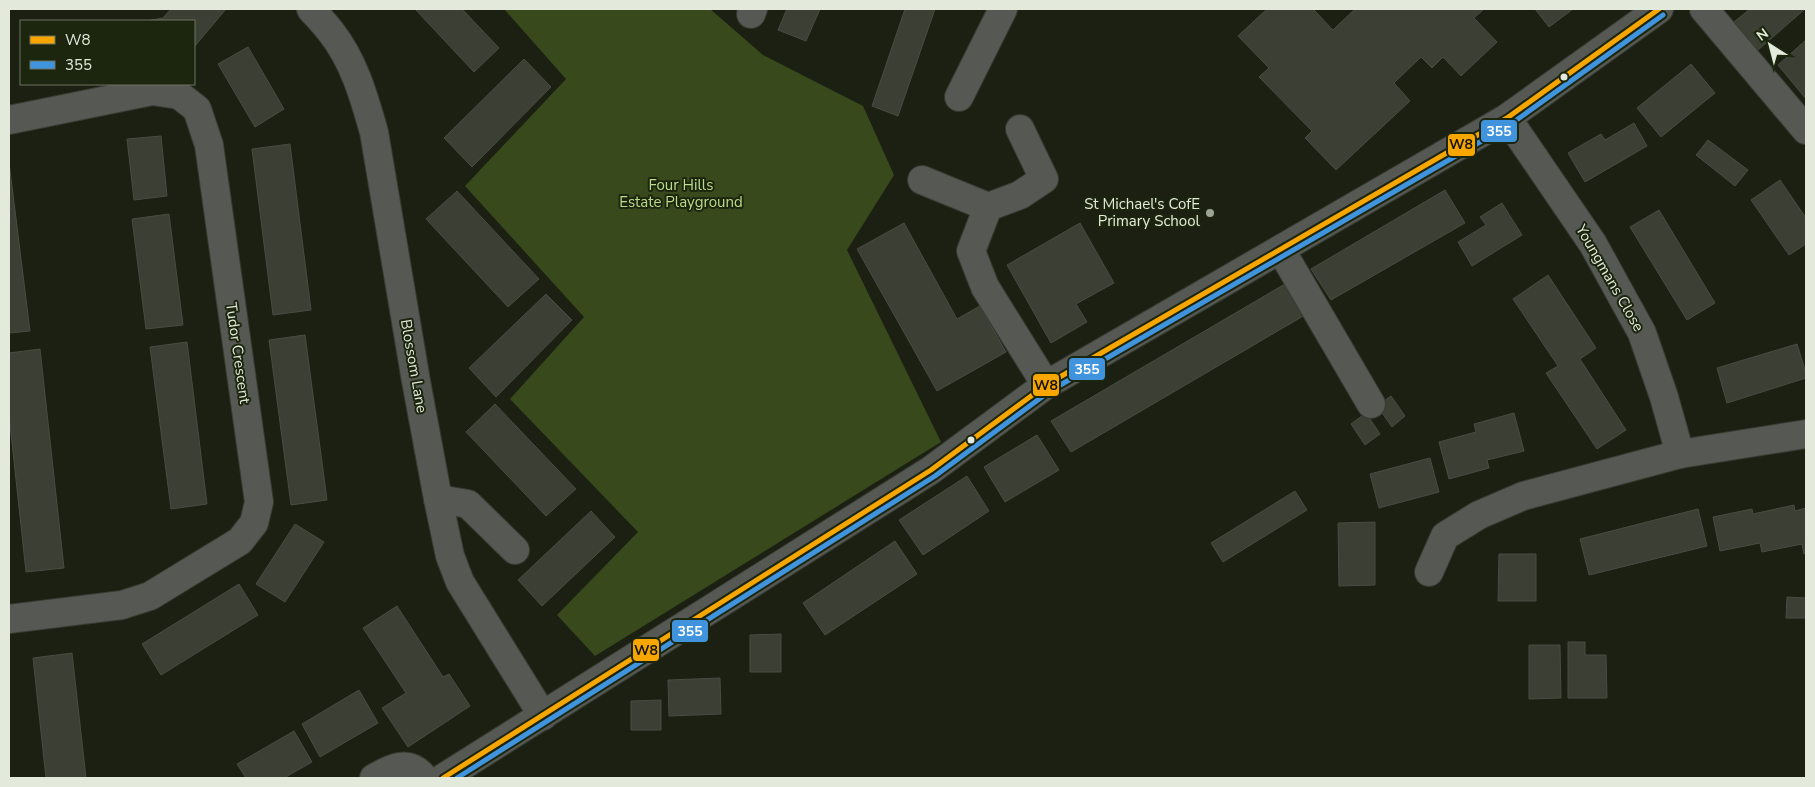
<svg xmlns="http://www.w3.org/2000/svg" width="1815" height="787" font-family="'Nunito Sans',sans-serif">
	<rect width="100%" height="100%" fill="#1b2013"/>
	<!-- green -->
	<polygon fill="#38491c" points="504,9 710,9 763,55 863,106 894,175 847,250 941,442 595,656 557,615 638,532 510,399 584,317 465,186 566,79"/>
	<!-- building -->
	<g fill="#3b3f34" stroke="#484c42">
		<polygon points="171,9 226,9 194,47 194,21 146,21 163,18"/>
		<polygon points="415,9 462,9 499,48 474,72"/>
		<polygon points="787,9 820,9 806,41 778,30"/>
		<polygon points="905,9 935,9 898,116 872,106"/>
		<polygon points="1267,9 1313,9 1333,30 1355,9 1484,9 1474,18 1497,42 1461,76 1443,57 1432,68 1421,57 1394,83 1410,101 1336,170 1305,138 1312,131 1259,77 1269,68 1238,36"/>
		<polygon points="1535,9 1573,9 1549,27"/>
		<polygon points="1750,9 1805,9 1758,50 1734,22"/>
		<polygon points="1806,40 1806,99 1778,65"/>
		<polygon points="248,47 284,109 255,127 218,64"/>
		<polygon points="524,59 551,87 472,167 444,138"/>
		<polygon points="1691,64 1715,93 1661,137 1637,108"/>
		<polygon points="1634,123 1647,146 1585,182 1568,153 1601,134 1605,140"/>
		<polygon points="161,136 167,196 134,200 127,139"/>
		<polygon points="1708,140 1748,170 1735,186 1696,155"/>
		<polygon points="290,144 311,310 273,315 252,149"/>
		<polygon points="9,162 30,331 9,333"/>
		<polygon points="1780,180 1806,218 1806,244 1789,255 1751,200"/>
		<polygon points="1445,190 1465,223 1331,300 1311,269"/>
		<polygon points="457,191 539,279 508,307 426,219"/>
		<polygon points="1502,203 1522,235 1472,266 1458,242 1486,225 1480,217"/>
		<polygon points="1659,210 1715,303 1687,320 1630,227"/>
		<polygon points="169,214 183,325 146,329 132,219"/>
		<polygon points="904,223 957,319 980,306 1006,352 937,391 857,249"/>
		<polygon points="1080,223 1114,283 1076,304 1087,322 1051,343 1007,265"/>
		<polygon points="1548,275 1596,348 1580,359 1626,430 1597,449 1546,373 1558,366 1513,299"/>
		<polygon points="1285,284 1305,315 1071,452 1051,421"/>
		<polygon points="546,294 572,320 496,397 469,368"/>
		<polygon points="305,335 327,500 291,505 269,340"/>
		<polygon points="187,342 207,504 171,509 150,347"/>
		<polygon points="1797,344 1806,373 1806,378 1727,403 1717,368"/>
		<polygon points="40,349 64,568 26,572 9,415 9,353"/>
		<polygon points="1391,396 1405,416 1392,427 1377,406"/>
		<polygon points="495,404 576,489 546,516 466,432"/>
		<polygon points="1366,413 1380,434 1365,445 1351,424"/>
		<polygon points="1514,413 1524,451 1487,460 1489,468 1449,479 1439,442 1476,432 1474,424"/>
		<polygon points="1037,435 1059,470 1005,502 984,467"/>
		<polygon points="1430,458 1439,492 1379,508 1370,474"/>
		<polygon points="967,476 989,511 923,555 899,520"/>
		<polygon points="1295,491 1307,510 1223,562 1211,543"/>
		<polygon points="1794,505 1795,511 1806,508 1806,553 1804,554 1802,544 1762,552 1760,543 1720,551 1713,517 1752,509 1753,514"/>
		<polygon points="1698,509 1707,546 1589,575 1580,539"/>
		<polygon points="591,511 615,537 542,606 518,580"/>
		<polygon points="1375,522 1375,585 1339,586 1338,523"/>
		<polygon points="295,524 324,542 285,602 256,584"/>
		<polygon points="895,541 917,574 825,635 803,603"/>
		<polygon points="1499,554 1536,554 1536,601 1498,601"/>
		<polygon points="239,584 258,615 161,675 142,644"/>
		<polygon points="1787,597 1806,598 1806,618 1786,618"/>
		<polygon points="397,606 443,677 449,674 470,706 408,747 382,708 406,693 363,628"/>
		<polygon points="781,634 781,672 750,672 750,635"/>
		<polygon points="1568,642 1585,642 1585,655 1606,655 1607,698 1568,698"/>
		<polygon points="1529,645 1560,645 1561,698 1529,699"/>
		<polygon points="72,653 86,778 46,778 33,658"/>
		<polygon points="720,678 721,714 669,716 668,680"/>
		<polygon points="359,690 378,723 320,757 302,724"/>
		<polygon points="661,700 661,730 631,730 631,701"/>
		<polygon points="294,731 312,762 284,778 246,778 237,764"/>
	</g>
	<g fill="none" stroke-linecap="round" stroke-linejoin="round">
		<defs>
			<g id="minor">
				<path d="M 311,9 C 318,17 325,24 331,32 C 354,61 364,97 374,132 L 416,381 L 438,499 L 450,556 L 460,582 L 543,716"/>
				<polyline points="1704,9 1806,130"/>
				<polyline points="751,14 753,9"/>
				<polyline points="959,97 1003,9"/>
				<polyline points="1507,118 1593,244 1642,333 1664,397 1680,454"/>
				<polyline points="9,120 152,91 179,95 197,109 209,145 259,502 254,523 240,541 150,596 122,605 9,619"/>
				<polyline points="1020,129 1044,179 1020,195 988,207 971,251 985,287 1046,385"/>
				<polyline points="922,180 988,207"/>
				<polyline points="1281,250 1371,404"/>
				<polyline points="438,499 468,504 515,550"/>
				<polyline points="1429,572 1445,536 1479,515 1523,496 1680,454 1806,434"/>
				<path d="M 374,778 C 391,768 409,758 424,778"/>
				<polyline points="443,778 931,470 1046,385 1507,118 1659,9"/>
			</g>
		</defs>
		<!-- minor casing -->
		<use href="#minor" stroke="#363b30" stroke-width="30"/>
		<!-- minor -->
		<use href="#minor" stroke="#565853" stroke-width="28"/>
		<defs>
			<polyline id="bus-1" points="443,778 931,470 1046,385 1507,118 1659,9"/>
			<polyline id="bus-2" points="457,778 935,476 1050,391 1511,124 1663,15"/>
		</defs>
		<!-- bus-1 casing -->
		<use href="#bus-1" stroke="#1c250e" stroke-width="9"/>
		<!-- bus-2 casing -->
		<use href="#bus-2" stroke="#1c250e" stroke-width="9"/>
		<!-- bus-1 -->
		<use href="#bus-1" stroke="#f7a600" stroke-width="5"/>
		<!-- bus-2 -->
		<use href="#bus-2" stroke="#4094de" stroke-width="5"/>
	</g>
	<!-- markers -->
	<g fill="#e3eadb" stroke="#1c250e" stroke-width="2">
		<circle cx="1564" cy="77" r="4.5"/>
		<circle cx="971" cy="440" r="4.5"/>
	</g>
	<circle fill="#9da395" stroke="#1c250e" stroke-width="2" cx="1210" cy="213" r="5"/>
	<g text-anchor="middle" stroke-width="4" stroke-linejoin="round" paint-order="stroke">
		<!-- park labels -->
		<g font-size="15" fill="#badc8a" stroke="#1c250e">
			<text x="681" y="190">Four Hills<tspan x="681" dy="17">Estate Playground</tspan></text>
		</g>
		<!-- poi labels -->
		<g font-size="15" fill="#e3eadb" stroke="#1c250e" text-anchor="end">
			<text x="1200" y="209">St Michael's CofE<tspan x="1200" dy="17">Primary School</tspan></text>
		</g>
		<!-- street labels -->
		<g font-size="15" fill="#e3eadb" stroke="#1c250e">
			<text transform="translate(1610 278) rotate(60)" y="5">Youngmans Close</text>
			<text transform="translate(238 353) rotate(82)" y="5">Tudor Crescent</text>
			<text transform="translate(414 366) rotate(80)" y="5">Blossom Lane</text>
		</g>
	</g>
	<g stroke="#1c250e" stroke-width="2">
		<rect x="1480" y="119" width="38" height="24" rx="5" fill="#4094de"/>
		<rect x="1447" y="133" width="29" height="24" rx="5" fill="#f7a600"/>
		<rect x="1068" y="357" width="38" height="24" rx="5" fill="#4094de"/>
		<rect x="1032" y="373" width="28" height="24" rx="5" fill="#f7a600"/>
		<rect x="671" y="619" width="38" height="24" rx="5" fill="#4094de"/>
		<rect x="632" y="638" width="28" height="24" rx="5" fill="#f7a600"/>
	</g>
	<g font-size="14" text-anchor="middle" font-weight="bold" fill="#fff">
		<text x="1499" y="136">355</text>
		<text x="1087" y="374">355</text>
		<text x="690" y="636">355</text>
	</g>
	<g font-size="14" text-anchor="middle" font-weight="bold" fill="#111">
		<text x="1461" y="149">W8</text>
		<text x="1046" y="390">W8</text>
		<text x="646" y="655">W8</text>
	</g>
	<!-- border -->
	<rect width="1815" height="787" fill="none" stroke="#e3eadb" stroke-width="20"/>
	<!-- legend -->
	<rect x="20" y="20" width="175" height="65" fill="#1c250e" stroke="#6c7460"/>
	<rect x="30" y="36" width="25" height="8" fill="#f7a600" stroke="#6c7460"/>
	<text x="65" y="45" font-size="15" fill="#e3eadb">W8</text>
	<rect x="30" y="61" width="25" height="8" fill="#4094de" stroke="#6c7460"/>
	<text x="65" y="70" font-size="15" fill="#e3eadb">355</text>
	<!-- north arrow -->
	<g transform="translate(1770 45) rotate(324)" stroke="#1c250e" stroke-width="4" paint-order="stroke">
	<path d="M0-4L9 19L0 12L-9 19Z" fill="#e3eadb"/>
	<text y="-8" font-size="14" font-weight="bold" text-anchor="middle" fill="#e3eadb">N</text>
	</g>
</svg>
